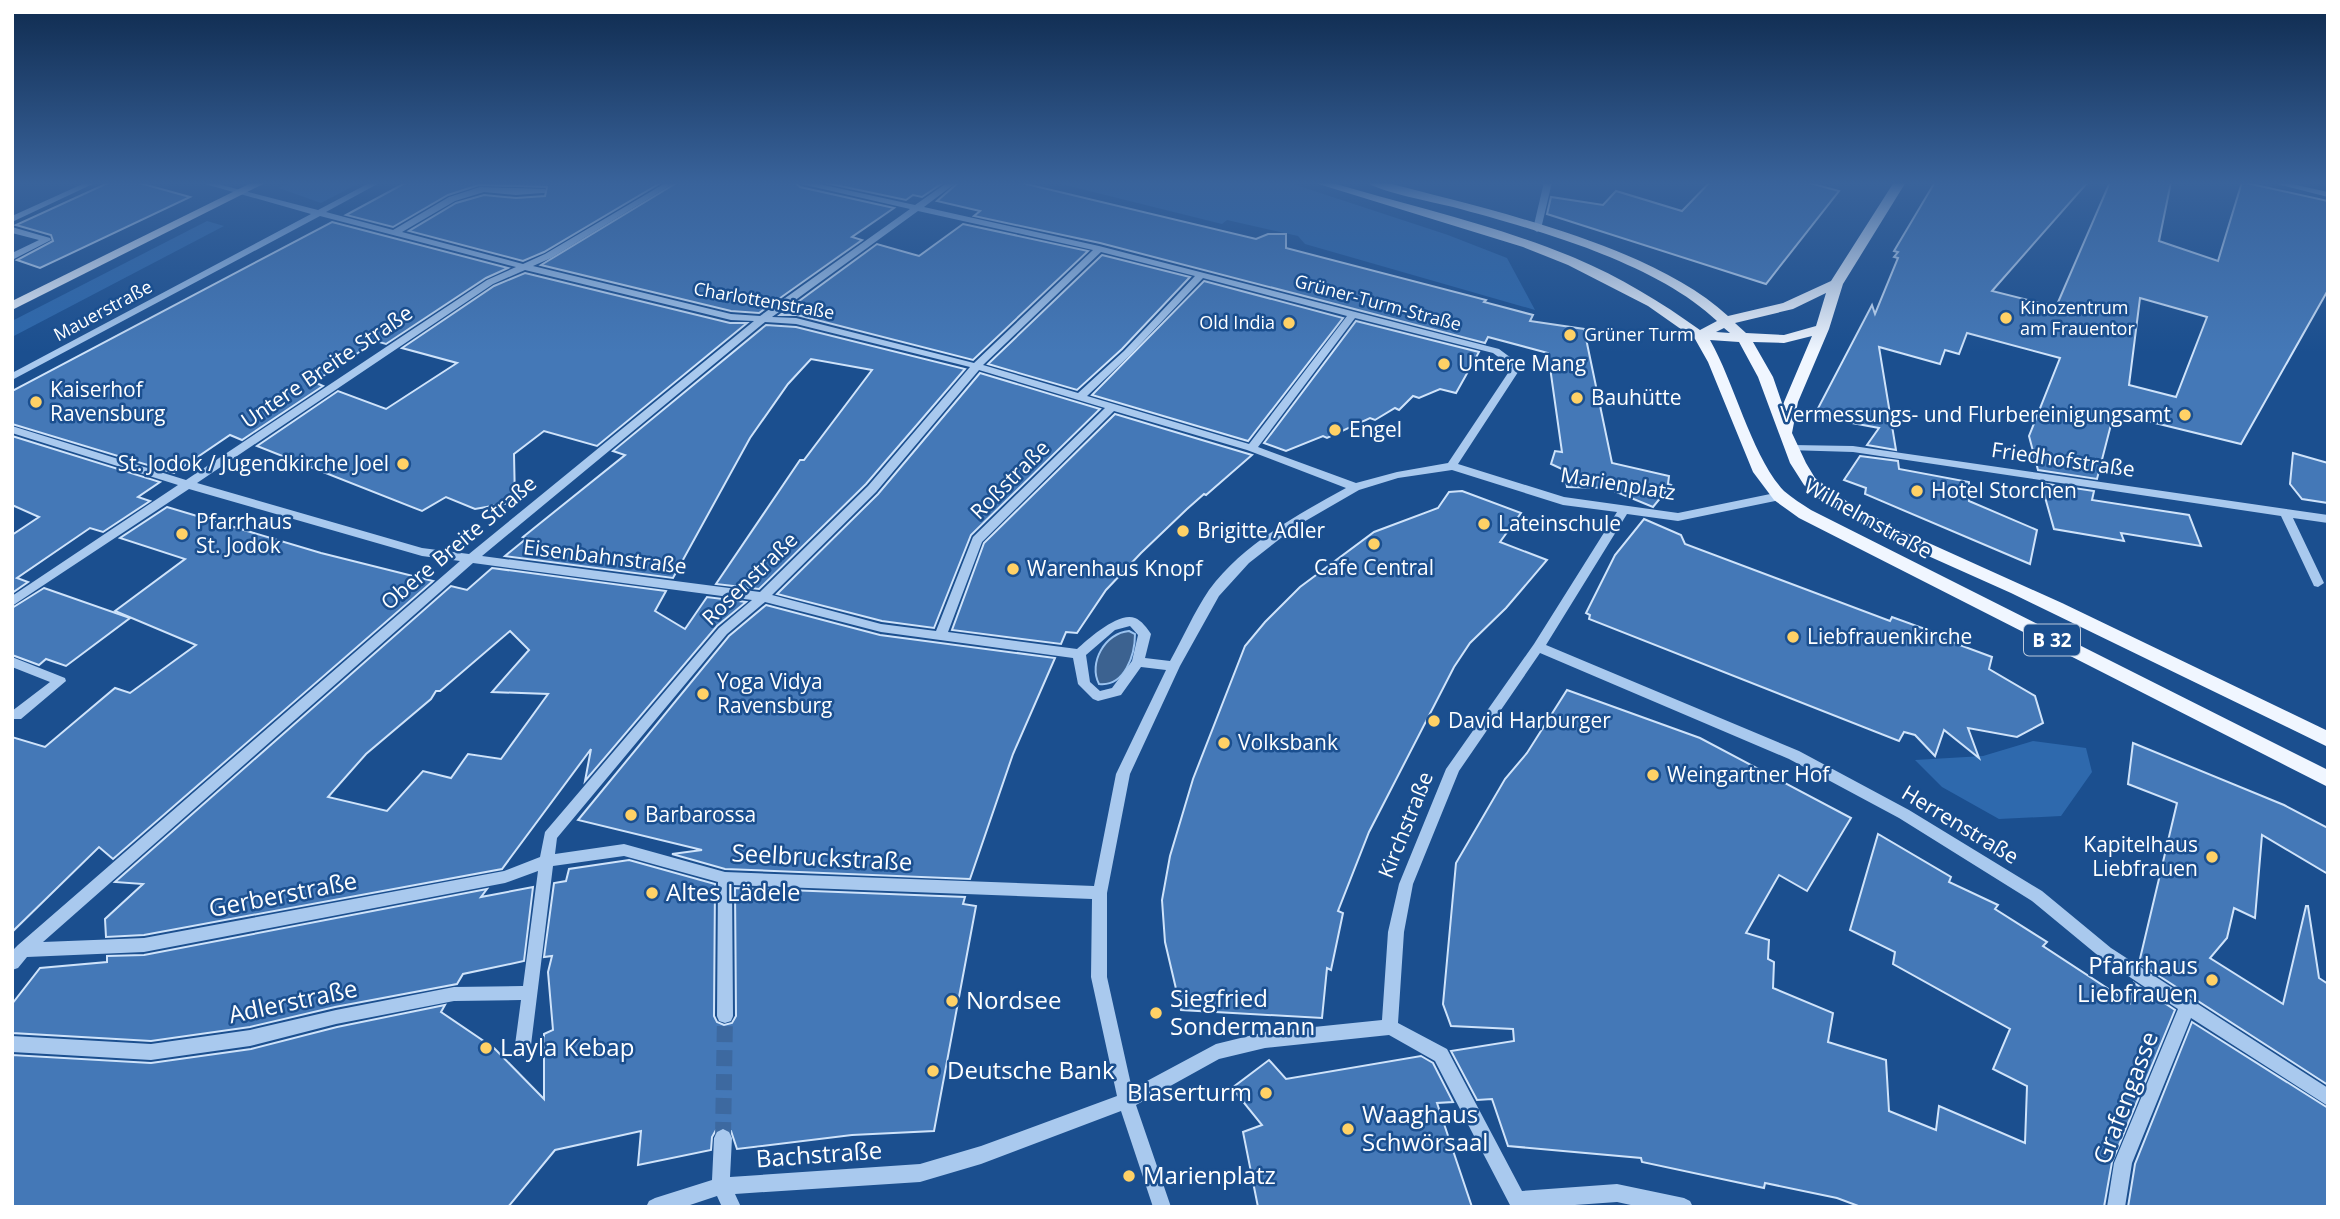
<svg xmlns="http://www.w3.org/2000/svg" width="2340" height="1219" font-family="'Open Sans',sans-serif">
	<rect width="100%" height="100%" fill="#1b4f8f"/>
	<!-- green -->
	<g fill="#2e69ad">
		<polygon points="291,182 361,182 321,203 279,188"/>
		<polygon points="1053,182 1287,182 1448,235 1507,258 1535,310 1305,244 1298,236 1227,220 1222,224"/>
		<polygon points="207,221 224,226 12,337 12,321"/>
		<polygon points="2033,741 2086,748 2092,772 2061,816 1999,819 1942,787 1915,760 1983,756"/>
	</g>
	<!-- water -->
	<path fill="#3c6290" stroke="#9cc4f0" stroke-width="2" d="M 1129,631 L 1135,634 C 1135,654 1125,687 1099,684 C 1088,663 1105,633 1129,631 Z"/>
	<!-- building -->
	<g fill="#4478b7" stroke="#cfe3fa" stroke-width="2" fill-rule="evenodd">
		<polygon points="110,182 136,182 190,197 40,268 17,260 53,241 51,235 16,225"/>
		<polygon points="407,182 662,182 544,252 523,261 409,231 456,203 484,195 516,198 545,196 547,187 479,185 448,195 393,227 346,215"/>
		<polygon points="678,182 795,182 800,187 894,208 852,237 862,240 759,313 731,311 541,265"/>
		<polygon points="821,182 944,182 922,197 913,195 906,200"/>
		<polygon points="959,182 1018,182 1256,239 1268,234 1286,234 1286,248 1486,300 1484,302 1533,315 1530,321 1584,329 1612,463 1669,476 1668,484 1671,485 1653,507 1607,488 1567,487 1564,470 1551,464 1555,451 1562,452 1548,353 1488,337 1485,343 1100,243 974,216 980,211 937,201"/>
		<polygon points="1710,182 1806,182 1839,191 1766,284 1547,214 1551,197 1603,205 1616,191 1682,211"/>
		<path d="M 1935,182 L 2088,182 L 1992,291 L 2056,307 L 2110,182 L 2171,182 L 2159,241 L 2218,261 L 2242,182 L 2328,201 L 2328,290 L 2241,444 L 2114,413 L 2097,479 L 2038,470 L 2029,436 L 2060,358 L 1967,333 L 1959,354 L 1945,350 L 1940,364 L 1879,347 L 1896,450 L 1867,445 L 1879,428 L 1814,416 L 1872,305 L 1875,314 L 1898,258 L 1894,257 L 1898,252 L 1894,251 ZM 2140,298 L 2207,317 L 2176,397 L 2129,385 Z"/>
		<polygon points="332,222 508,268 486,278 386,344 376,341 314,382 323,386 242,440 230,435 174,473 12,424 12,391"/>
		<polygon points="963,224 1088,251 973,360 797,315 780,315 877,244 919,256"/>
		<polygon points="1102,255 1190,277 1122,349 1077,390 988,364"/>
		<polygon points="525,273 730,323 747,323 597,446 544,431 514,454 515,502 475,509 446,497 422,511 257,446 338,391 386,409 457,363 402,348 494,286"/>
		<polygon points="1204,281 1343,318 1248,441 1092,395"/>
		<polygon points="1356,321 1479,352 1456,393 1440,389 1419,398 1413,396 1399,410 1395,408 1375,420 1370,418 1327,438 1323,436 1286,451 1264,443"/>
		<polygon points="766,325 796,327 965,369 866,484 759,589 716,584 800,460 804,460 872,370 811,359 788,384 750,438 673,578 505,556 527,538 523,537 625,455 613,451"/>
		<polygon points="980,373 1100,409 971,535 934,628 882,621 777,594 878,494"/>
		<polygon points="1115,414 1252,455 1206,495 1204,494 1187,509 1141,553 1106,590 1077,633 1066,632 1061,644 952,630 984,543"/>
		<polygon points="12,436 160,482 138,497 150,501 103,532 90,528 17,578 28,582 12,593 12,535 39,517 12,505"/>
		<polygon points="2293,453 2328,463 2328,503 2302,499 2290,484"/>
		<polygon points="1860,456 1898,461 1899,469 1969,482 1969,501 2037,530 2030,564 1865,494 1866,488 1844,480"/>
		<polygon points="2041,483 2094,491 2092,500 2189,515 2201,546 2121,533 2124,541 2054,529"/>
		<polygon points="1462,491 1521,513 1500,542 1547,560 1506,608 1470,643 1454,667 1369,832 1338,911 1343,913 1331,970 1327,968 1322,1018 1181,1010 1165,942 1162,900 1170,856 1193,779 1245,646 1265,622 1300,587 1374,532 1438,508 1449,492"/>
		<polygon points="167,507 321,553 433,581 113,859 99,847 12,932 12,737 45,747 115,688 130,693 196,645 115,611 185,559 120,538"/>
		<polygon points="1644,519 1681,535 1685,544 1890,621 1892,617 1939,634 1938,637 1992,657 1989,669 2035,696 2043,723 2017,737 1968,728 1979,758 1944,730 1935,756 1915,735 1904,732 1899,741 1589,619 1590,615 1586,613 1615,555"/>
		<path d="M 492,568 L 666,591 L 655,611 L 685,629 L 707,597 L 746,602 L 717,626 L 585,781 L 591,749 L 502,869 L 144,935 L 106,937 L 105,919 L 143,884 L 115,882 L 451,586 L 467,590 ZM 510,631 L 529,650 L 492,692 L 548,694 L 501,759 L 468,754 L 451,778 L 423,771 L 387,811 L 328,797 L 366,754 L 431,699 L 436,691 L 440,691 Z"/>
		<polygon points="44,588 130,618 66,666 46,659 39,665 12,655 12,608"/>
		<polygon points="766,605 880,635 1055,658 1013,754 970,879 725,869 672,854 702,850 578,820 729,636"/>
		<polygon points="1567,690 1700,738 1851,818 1807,891 1779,875 1746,933 1769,940 1768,959 1774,962 1773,988 1833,1013 1828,1042 1886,1060 1889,1111 1936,1130 1939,1106 2025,1143 2027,1086 1993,1069 2010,1029 1893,964 1895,952 1850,930 1878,834 1951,877 1949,882 1998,905 1995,909 2047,942 2043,946 2130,1003 2134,983 2175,1010 2112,1162 2104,1207 1861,1207 1837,1198 1765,1183 1764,1188 1642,1162 1641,1158 1508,1146 1492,1099 1477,1100 1451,1051 1514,1041 1513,1029 1451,1026 1443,1004 1456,863 1505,779 1527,753"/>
		<polygon points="2133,743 2284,805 2328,828 2328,874 2262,835 2255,918 2234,908 2227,938 2210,958 2283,1004 2306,906 2308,906 2319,978 2328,984 2328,1085 2139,963 2177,803 2128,784"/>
		<polygon points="629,860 715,884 714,1016 717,1022 724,1025 732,1023 736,1016 735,888 965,897 963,904 976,906 934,1131 852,1135 737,1149 731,1131 722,1127 716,1130 712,1137 711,1150 638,1165 641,1131 555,1150 508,1207 12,1207 12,1055 151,1063 251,1049 337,1027 445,1005 441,1012 494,1048 544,1099 544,1034 553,1030 548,972 552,956 544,957 554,883 566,881 569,869"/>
		<polygon points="533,887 524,961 463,974 457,984 335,1007 250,1027 151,1041 12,1033 12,1004 40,968 107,962 107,956 144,955 487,889 481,897"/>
		<polygon points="2192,1022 2328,1108 2328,1207 2128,1207 2135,1164"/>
		<polygon points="1421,1056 1433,1063 1453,1102 1437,1103 1472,1207 1258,1207 1243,1132 1262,1125 1232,1088 1269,1060 1286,1079"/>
	</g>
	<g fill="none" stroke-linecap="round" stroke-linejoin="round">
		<!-- minor-tunnel -->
		<polyline stroke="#3d69a0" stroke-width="16" stroke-dasharray="16 8" stroke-linecap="butt" points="723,1138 725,1016"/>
		<!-- minor -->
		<g fill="#a9c9ee" fill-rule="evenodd">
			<polygon points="87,182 97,182 12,222 12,216"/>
			<path d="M 198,182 L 210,182 L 318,210 L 371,182 L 381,182 L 326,212 L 393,230 L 449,197 L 480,187 L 545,189 L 545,193 L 542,193 L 516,195 L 484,192 L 455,201 L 402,232 L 523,264 L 545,254 L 667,182 L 676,182 L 551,258 L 533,266 L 731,314 L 760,316 L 910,209 L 801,184 L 797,182 L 810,182 L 915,205 L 948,182 L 957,182 L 924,207 L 1099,246 L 1499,349 L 1522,366 L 1458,464 L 1564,497 L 1678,513 L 1780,492 L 1786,496 L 1780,500 L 1678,521 L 1627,514 L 1546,645 L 1799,751 L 1909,810 L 2042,891 L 2111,948 L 2328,1088 L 2328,1106 L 2191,1018 L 2132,1163 L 2125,1207 L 2107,1207 L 2114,1163 L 2178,1009 L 2101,958 L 2032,901 L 1899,818 L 1789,759 L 1540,653 L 1459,771 L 1413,884 L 1404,932 L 1398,1023 L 1447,1049 L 1522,1191 L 1617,1184 L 1684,1198 L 1690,1201 L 1693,1207 L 1640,1207 L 1617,1202 L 1547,1207 L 1511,1207 L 1435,1061 L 1389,1035 L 1265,1048 L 1219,1059 L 1136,1105 L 1171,1207 L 1153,1207 L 1121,1111 L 981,1164 L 920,1182 L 735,1194 L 741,1207 L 722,1207 L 717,1196 L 684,1207 L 646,1207 L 649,1201 L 655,1198 L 712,1180 L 714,1138 L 717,1132 L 723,1129 L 729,1132 L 732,1138 L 730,1177 L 920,1164 L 981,1146 L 1117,1096 L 1091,977 L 1092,899 L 732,885 L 733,1016 L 731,1021 L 725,1023 L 719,1021 L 717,1016 L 718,882 L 624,856 L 553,866 L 531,1045 L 529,1050 L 523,1053 L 517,1050 L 515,1045 L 521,1000 L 454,1001 L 336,1024 L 250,1046 L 151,1060 L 12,1052 L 12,1036 L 151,1044 L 250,1030 L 336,1010 L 454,987 L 523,986 L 538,871 L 505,883 L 144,952 L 27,957 L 18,968 L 12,970 L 12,951 L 18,945 L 460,561 L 422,556 L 189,489 L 12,606 L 12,596 L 178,485 L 12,433 L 12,426 L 186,480 L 487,280 L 516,267 L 320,216 L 12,380 L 12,373 L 311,214 ZM 918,211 L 1093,250 L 974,363 L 796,318 L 772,317 ZM 1101,252 L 1195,276 L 1124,351 L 1078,393 L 983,365 ZM 525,270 L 731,320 L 754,321 L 469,554 L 422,548 L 197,483 L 493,284 ZM 1203,278 L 1347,316 L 1249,444 L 1087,396 L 1130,355 ZM 1355,318 L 1493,353 L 1512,367 L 1448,463 L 1397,472 L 1356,483 L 1258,447 ZM 765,322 L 796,324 L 970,367 L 868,486 L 760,592 L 482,556 ZM 979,370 L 1105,408 L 973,537 L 936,631 L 881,624 L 772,595 L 876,492 ZM 1114,411 L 1247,450 L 1346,488 C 1297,515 1243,544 1209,590 C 1194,612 1183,638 1170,661 L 1145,658 L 1151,634 C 1148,629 1141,620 1135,618 C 1119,611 1088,639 1077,649 L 948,632 L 982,542 ZM 1452,470 L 1563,505 L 1617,512 L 1534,644 L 1446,769 L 1399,884 L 1388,932 L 1382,1020 L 1265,1032 L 1216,1044 L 1132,1089 L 1107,977 L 1107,893 L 1130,774 L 1180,666 L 1219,596 L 1249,563 L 1295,527 L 1359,490 L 1398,478 ZM 473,563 L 752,600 L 719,628 L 545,832 L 540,857 L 504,871 L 144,938 L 43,942 ZM 765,602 L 881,632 L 1073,658 L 1078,684 L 1093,699 L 1098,701 L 1121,695 L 1141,667 L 1166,670 L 1116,774 L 1094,886 L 725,872 L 624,844 L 555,854 L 557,838 L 727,634 ZM 1130,626 L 1138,635 L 1132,661 L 1112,688 L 1100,691 L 1090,682 L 1086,655 L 1115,630 Z"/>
			<polygon points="1544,182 1552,182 1541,229 1537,232 1533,229"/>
			<polygon points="2269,182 2282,182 2328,192 2328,197"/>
			<polygon points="12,227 50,238 51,240 12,260 12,253 39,240 12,233"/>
			<polygon points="1792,445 1853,446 2328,515 2328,523 2293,518 2324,583 2318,587 2314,586 2281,516 1853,452 1788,450 1787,448 1788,446"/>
			<polygon points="12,657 65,678 66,681 21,719 12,719 12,711 50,682 12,667"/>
		</g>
		<!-- major -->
		<g fill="#f0f6ff" fill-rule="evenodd">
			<polygon points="253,182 267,182 12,310 12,301"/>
			<path d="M 1312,182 L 1329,182 C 1411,206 1496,225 1575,258 C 1620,277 1661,302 1700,330 L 1717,321 C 1655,262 1534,229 1453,207 C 1433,202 1380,192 1366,182 L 1384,182 C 1486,209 1650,244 1728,316 L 1783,303 L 1831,281 L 1894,182 L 1906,182 L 1843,284 L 1829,329 L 1798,402 L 1792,433 L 1806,463 L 1815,478 L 1852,505 L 1900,530 L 2062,603 L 2328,731 L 2328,747 L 2011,593 L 1888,538 L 1819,499 L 1804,485 L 1790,463 L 1758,377 L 1739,342 L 1710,340 C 1735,384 1752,457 1784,491 C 1792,498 1802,504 1811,510 L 2328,770 L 2328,787 L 1799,518 L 1774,500 L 1753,472 L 1708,362 L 1695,339 L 1648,306 L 1568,265 L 1523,247 ZM 1826,293 L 1816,326 L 1784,335 L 1746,333 L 1735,323 L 1793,309 ZM 1724,328 L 1730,333 L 1716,332 ZM 1812,336 L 1784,402 L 1783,406 L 1773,377 L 1753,342 L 1784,343 Z"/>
		</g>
	</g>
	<!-- sky -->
	<linearGradient id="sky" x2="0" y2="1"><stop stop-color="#0f2b4f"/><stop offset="0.52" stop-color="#39639b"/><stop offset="1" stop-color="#39639b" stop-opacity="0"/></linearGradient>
	<rect width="2340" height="352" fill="url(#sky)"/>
	<!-- markers -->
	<g fill="#ffd166" stroke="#1b4f8f" stroke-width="2.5">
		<circle cx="2006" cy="318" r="7"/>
		<circle cx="1289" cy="323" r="7"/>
		<circle cx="1570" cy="335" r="7"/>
		<circle cx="1444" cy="364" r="7"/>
		<circle cx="1577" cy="398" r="7"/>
		<circle cx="36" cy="402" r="7"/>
		<circle cx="2185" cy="415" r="7"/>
		<circle cx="1335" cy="430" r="7"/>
		<circle cx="403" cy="464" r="7"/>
		<circle cx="1917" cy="491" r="7"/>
		<circle cx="1484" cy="524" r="7"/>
		<circle cx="1183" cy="531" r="7"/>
		<circle cx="182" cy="534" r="7"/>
		<circle cx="1374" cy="544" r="7"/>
		<circle cx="1013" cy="569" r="7"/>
		<circle cx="1793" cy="637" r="7"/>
		<circle cx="703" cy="694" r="7"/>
		<circle cx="1434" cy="721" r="7"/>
		<circle cx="1224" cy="743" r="7"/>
		<circle cx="1653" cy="775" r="7"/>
		<circle cx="631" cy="815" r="7"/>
		<circle cx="2212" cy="857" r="7"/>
		<circle cx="652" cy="893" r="7"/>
		<circle cx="2212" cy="980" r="7"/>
		<circle cx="952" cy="1001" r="7"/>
		<circle cx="1156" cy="1013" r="7"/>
		<circle cx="486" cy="1048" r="7"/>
		<circle cx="933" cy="1071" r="7"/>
		<circle cx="1266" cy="1093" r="7"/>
		<circle cx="1348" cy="1129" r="7"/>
		<circle cx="1129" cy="1176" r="7"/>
	</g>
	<g text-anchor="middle" stroke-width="5" stroke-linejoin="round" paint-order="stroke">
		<!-- far-street labels -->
		<g font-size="18" fill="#fff" stroke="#1b4f8f">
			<text transform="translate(764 301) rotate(10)" y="6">Charlottenstraße</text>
			<text transform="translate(1378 303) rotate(15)" y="6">Grüner-Turm-Straße</text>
			<text transform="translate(103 311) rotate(-28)" y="6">Mauerstraße</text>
		</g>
		<!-- far-poi labels -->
		<g font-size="18" fill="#fff" stroke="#1b4f8f" text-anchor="start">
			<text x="2020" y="314">Kinozentrum<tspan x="2020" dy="21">am Frauentor</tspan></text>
			<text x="1275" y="329" text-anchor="end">Old India</text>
			<text x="1584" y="341">Grüner Turm</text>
		</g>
		<!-- shield labels -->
		<rect fill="#1b4f8f" stroke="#bbcadd" stroke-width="2" x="2024" y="624.5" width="56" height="31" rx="5"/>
		<g font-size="19" font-weight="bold" fill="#fff">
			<text x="2052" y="647">B 32</text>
		</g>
		<!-- poi labels -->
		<g font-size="21" fill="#fff" stroke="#1b4f8f" text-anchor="start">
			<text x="1458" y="371">Untere Mang</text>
			<text x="50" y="397">Kaiserhof<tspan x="50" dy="24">Ravensburg</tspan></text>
			<text x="1591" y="405">Bauhütte</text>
			<text x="2171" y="422" text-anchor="end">Vermessungs- und Flurbereinigungsamt</text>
			<text x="1349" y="437">Engel</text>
			<text x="389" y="471" text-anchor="end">St. Jodok / Jugendkirche Joel</text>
			<text x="1931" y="498">Hotel Storchen</text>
			<text x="196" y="529">Pfarrhaus<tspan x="196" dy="24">St. Jodok</tspan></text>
			<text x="1498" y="531">Lateinschule</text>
			<text x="1197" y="538">Brigitte Adler</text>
			<text x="1374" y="575" text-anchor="middle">Cafe Central</text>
			<text x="1027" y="576">Warenhaus Knopf</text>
			<text x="1807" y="644">Liebfrauenkirche</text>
			<text x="717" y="689">Yoga Vidya<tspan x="717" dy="24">Ravensburg</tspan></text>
			<text x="1448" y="728">David Harburger</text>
			<text x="1238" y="750">Volksbank</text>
			<text x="1667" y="782">Weingartner Hof</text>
			<text x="645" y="822">Barbarossa</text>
			<text x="2198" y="852" text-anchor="end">Kapitelhaus<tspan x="2198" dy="24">Liebfrauen</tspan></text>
		</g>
		<!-- street labels -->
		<g font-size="21" fill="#fff" stroke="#1b4f8f">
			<text transform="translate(327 367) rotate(-34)" y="7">Untere Breite Straße</text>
			<text transform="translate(2063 460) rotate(8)" y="7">Friedhofstraße</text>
			<text transform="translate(1010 480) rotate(-45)" y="7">Roßstraße</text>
			<text transform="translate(1618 484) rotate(9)" y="7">Marienplatz</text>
			<text transform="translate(1868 519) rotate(29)" y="7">Wilhelmstraße</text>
			<text transform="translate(459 543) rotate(-40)" y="7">Obere Breite Straße</text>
			<text transform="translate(605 557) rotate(7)" y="7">Eisenbahnstraße</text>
			<text transform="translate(750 579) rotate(-44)" y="7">Rosenstraße</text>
			<text transform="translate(1406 825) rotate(-68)" y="7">Kirchstraße</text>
			<text transform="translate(1960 825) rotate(31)" y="7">Herrenstraße</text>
		</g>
		<!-- near-street labels -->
		<g font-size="24" fill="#fff" stroke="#1b4f8f">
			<text transform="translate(822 858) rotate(3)" y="8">Seelbruckstraße</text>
			<text transform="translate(283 895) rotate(-11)" y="8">Gerberstraße</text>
			<text transform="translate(293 1002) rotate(-12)" y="8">Adlerstraße</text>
			<text transform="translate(2126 1098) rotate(-69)" y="8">Grafengasse</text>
			<text transform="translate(819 1155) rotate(-4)" y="8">Bachstraße</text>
		</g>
		<!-- near-poi labels -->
		<g font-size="24" fill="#fff" stroke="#1b4f8f" text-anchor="start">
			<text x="666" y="901">Altes Lädele</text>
			<text x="2198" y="974" text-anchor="end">Pfarrhaus<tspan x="2198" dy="28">Liebfrauen</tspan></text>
			<text x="1170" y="1007">Siegfried<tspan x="1170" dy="28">Sondermann</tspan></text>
			<text x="966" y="1009">Nordsee</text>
			<text x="500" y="1056">Layla Kebap</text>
			<text x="947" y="1079">Deutsche Bank</text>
			<text x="1252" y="1101" text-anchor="end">Blaserturm</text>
			<text x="1362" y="1123">Waaghaus<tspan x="1362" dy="28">Schwörsaal</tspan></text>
			<text x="1143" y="1184">Marienplatz</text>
		</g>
	</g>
	<!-- border -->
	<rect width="2340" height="1219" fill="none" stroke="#ffffff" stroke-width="28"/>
</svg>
